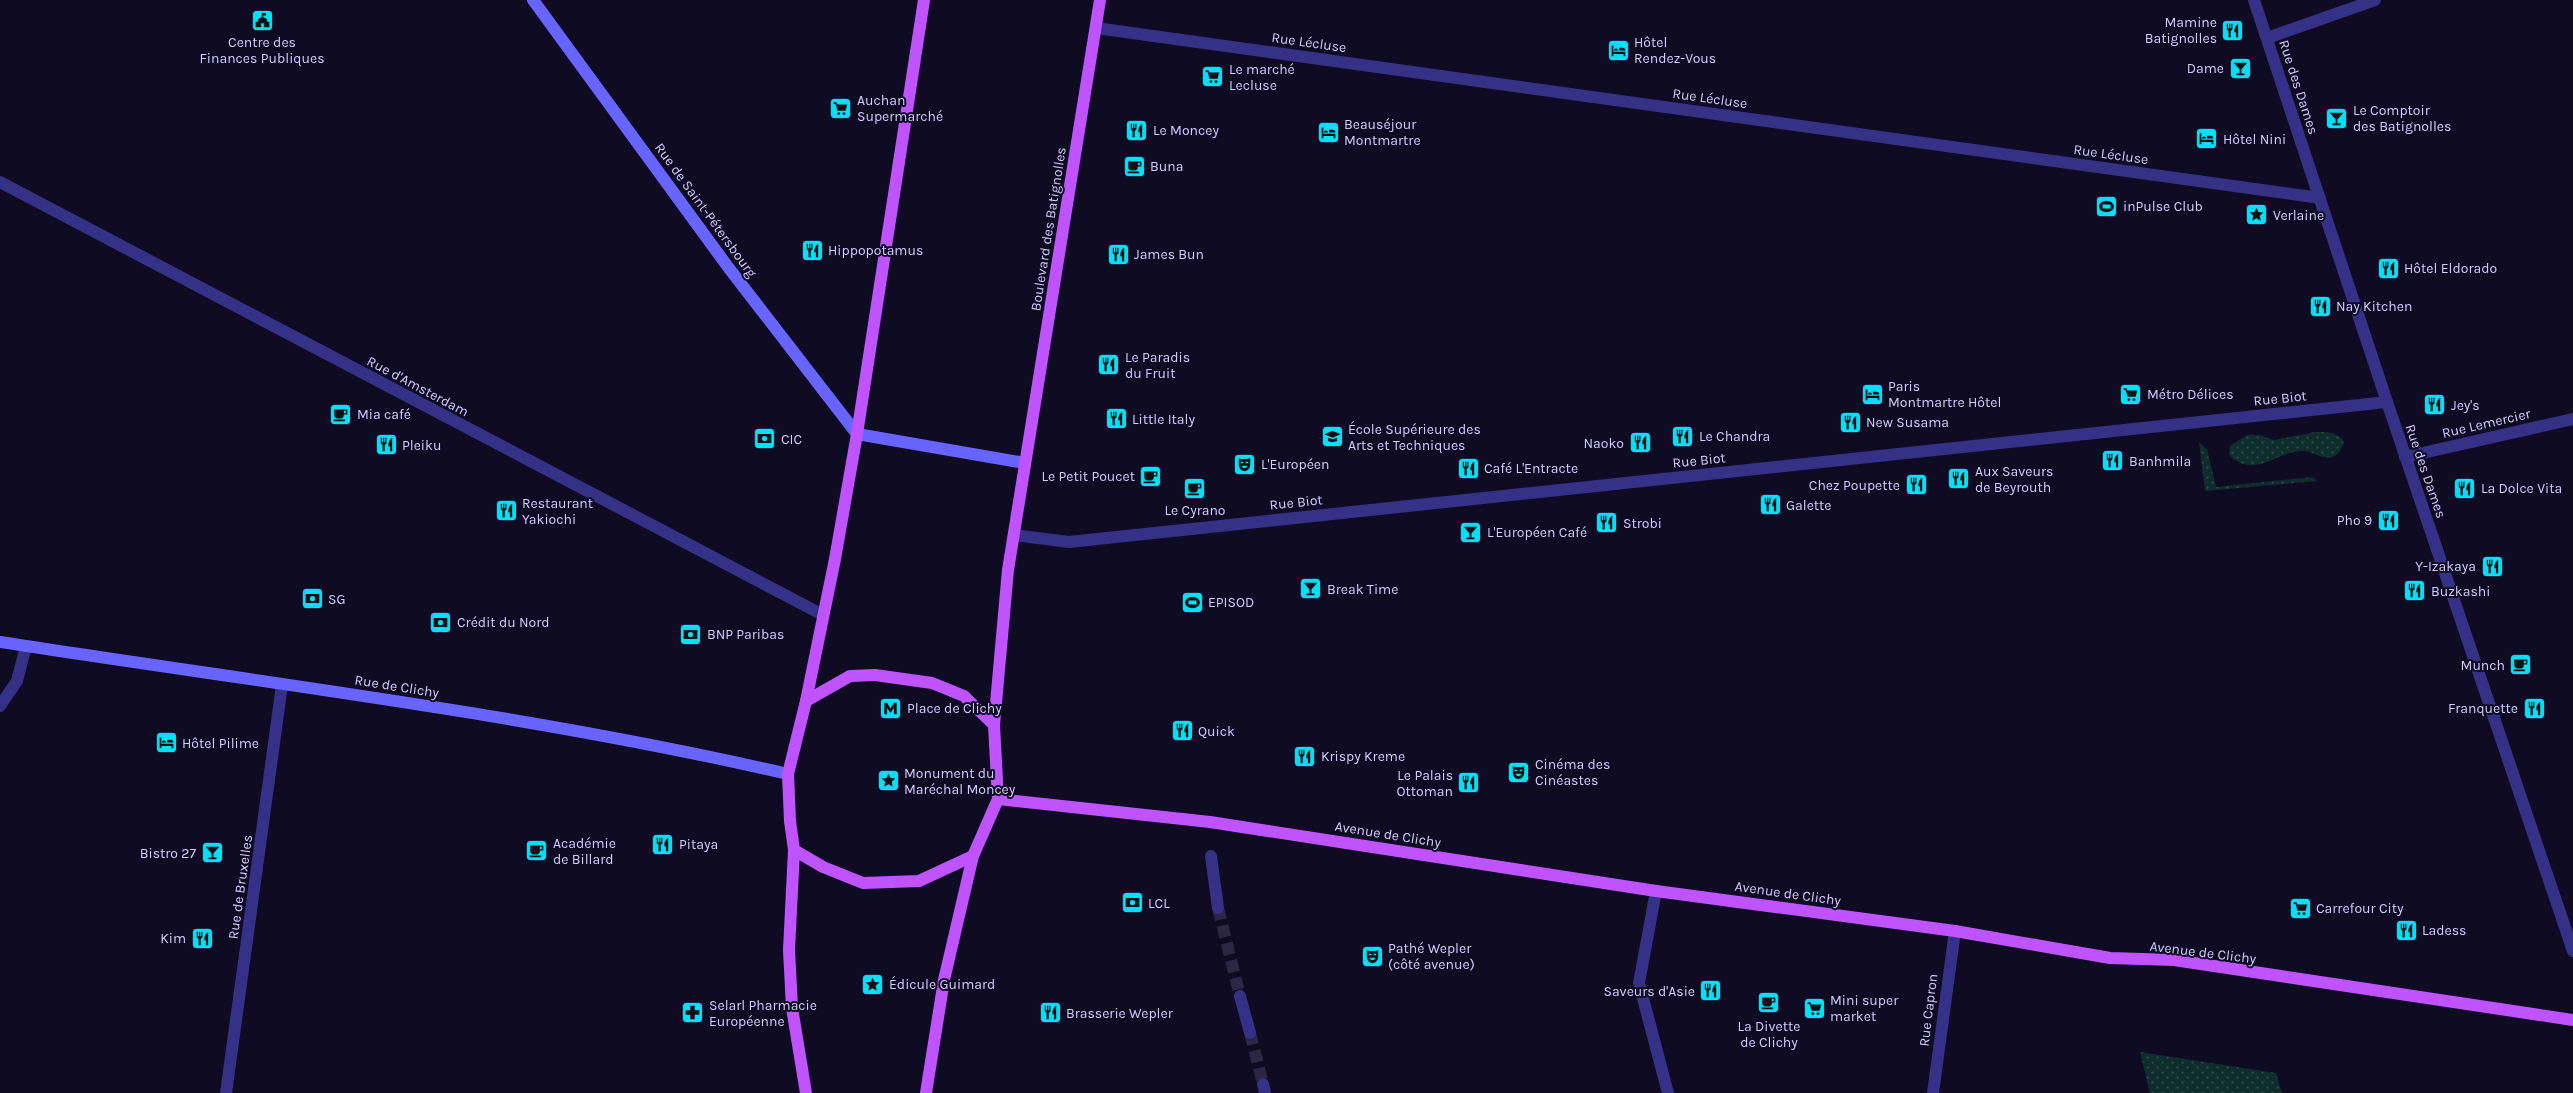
<svg xmlns="http://www.w3.org/2000/svg" width="2573" height="1093" font-family="Karla,sans-serif">
	<defs>
		<pattern id="grass-dots" width="8" height="8" patternUnits="userSpaceOnUse" patternTransform="scale(1.25)"><rect width="8" height="8" fill="#0e2d2c"/><path d="M2 2h.1M6 6h.1" fill="none" stroke="#304a4c" stroke-width="1.8" stroke-linecap="round"/></pattern>
	</defs>
	<rect width="100%" height="100%" fill="#0f0b23"/>
	<!-- grass -->
	<g fill="url(#grass-dots)">
		<path d="M 2315,432 C 2326,432 2338,431 2344,442 C 2342,448 2339,455 2332,457 C 2322,460 2313,451 2302,451 C 2276,451 2256,480 2229,455 L 2230,446 L 2247,435 L 2259,435 L 2274,440 Z"/>
		<polygon points="2199,442 2207,449 2216,487 2313,477 2317,481 2205,491"/>
		<polygon points="2140,1052 2276,1073 2282,1093 2150,1093"/>
	</g>
	<g fill="none" stroke-linecap="round" stroke-linejoin="round">
		<!-- street-tunnel -->
		<g stroke="#2c2844" stroke-width="12" stroke-dasharray="12 6" stroke-linecap="butt">
			<polyline points="1218,908 1240,996"/>
			<polyline points="1250,1033 1263,1084"/>
		</g>
		<!-- street -->
		<g stroke="#343187" stroke-width="12">
			<polyline points="2254,0 2387,402 2573,951"/>
			<polyline points="1096,28 2320,198"/>
			<polyline points="2267,38 2375,0"/>
			<polyline points="0,182 823,615"/>
			<polyline points="2405,457 2573,419"/>
			<polyline points="1014,535 1069,542 2387,402"/>
			<polyline points="0,706 17,681 26,646"/>
			<polyline points="1211,856 1218,908"/>
			<polyline points="1656,891 1639,983 1668,1093"/>
			<polyline points="1240,996 1250,1033"/>
			<polyline points="1263,1084 1265,1093"/>
			<polyline points="226,1093 282,685"/>
			<polyline points="1933,1093 1955,931"/>
		</g>
		<!-- secondary -->
		<g stroke="#6764ff" stroke-width="12">
			<polyline points="533,0 728,267 857,434 1025,463"/>
			<path d="M 0,642 C 263,683 528,714 788,774"/>
		</g>
		<!-- primary -->
		<g stroke="#bf54ff" stroke-width="12">
			<polyline points="806,701 850,676 875,675 932,683 964,696 994,725"/>
			<polyline points="998,799 1210,822 1656,891 1955,931 2110,958 2174,960 2573,1020"/>
			<polyline points="794,850 823,867 863,883 919,881 973,856"/>
			<polyline points="806,1093 792,1008 789,950 794,850 790,821 788,774 806,701 835,559 857,434 924,0"/>
			<polyline points="926,1093 944,980 973,856 998,799 994,725 1008,570 1100,0"/>
		</g>
	</g>
	<!-- icons -->
	<defs>
		<symbol id="civic-square" viewBox="-11 -11 22 22"><rect x="-9" y="-9" width="18" height="18" rx="4" fill="#00e0f8" stroke="#0f0b23"/><path d="M-.6-6.5H3V-4.5H.6V-3L4-1V1h2V6H-6V1h2V-1L-.6-3ZM-1.2 2.5V6h2.4V2.5Z" fill="#111"/></symbol>
		<symbol id="restaurant-square" viewBox="-11 -11 22 22"><rect x="-9" y="-9" width="18" height="18" rx="4" fill="#00e0f8" stroke="#0f0b23"/><path d="M-5-6h1v4h1v-4h1v4h1v-4h1v5L-1.5 .5V6h-2V.5L-5-1ZM5-6V6H3V1.5H1.5Q1.5-4 5-6Z" fill="#111"/></symbol>
		<symbol id="hotel-square" viewBox="-11 -11 22 22"><rect x="-9" y="-9" width="18" height="18" rx="4" fill="#00e0f8" stroke="#0f0b23"/><path d="M-6-4.5h1.5V1H6V5H4.5V3h-9V5H-6ZM-4 0a1.8 1.8 0 1 1 3.6 0ZM.5 0V-2.5h3Q6-2.5 6 0Z" fill="#111"/></symbol>
		<symbol id="bar-square" viewBox="-11 -11 22 22"><rect x="-9" y="-9" width="18" height="18" rx="4" fill="#00e0f8" stroke="#0f0b23"/><path d="M-6-5H6L.8 .8V4.5H3.5V6h-7V4.5H-.8V.8Z" fill="#111"/></symbol>
		<symbol id="supermarket-square" viewBox="-11 -11 22 22"><rect x="-9" y="-9" width="18" height="18" rx="4" fill="#00e0f8" stroke="#0f0b23"/><path d="M-6-5.5h2.5l.6 2H6L4.5 2H-2.5L-4.4-4H-6ZM-1.5 3.2a1.3 1.3 0 1 0 .1 0ZM3 3.2a1.3 1.3 0 1 0 .1 0Z" fill="#111"/></symbol>
		<symbol id="cafe-square" viewBox="-11 -11 22 22"><rect x="-9" y="-9" width="18" height="18" rx="4" fill="#00e0f8" stroke="#0f0b23"/><path d="M-5.5-4.5H6V0H3Q3 3.5 0 3.5H-2.5Q-5.5 3.5-5.5 0ZM3-3.2v2h1.7v-2ZM-6 4.5H4V6H-6Z" fill="#111"/></symbol>
		<symbol id="stadium-square" viewBox="-11 -11 22 22"><rect x="-9" y="-9" width="18" height="18" rx="4" fill="#00e0f8" stroke="#0f0b23"/><path d="M0-5a6.5 5 0 1 0 0 10a6.5 5 0 1 0 0-10ZM-3.5-1.8h7v3.6h-7Z" fill="#111"/></symbol>
		<symbol id="sight-square" viewBox="-11 -11 22 22"><rect x="-9" y="-9" width="18" height="18" rx="4" fill="#00e0f8" stroke="#0f0b23"/><path d="M0-6L1.8-2.2L6-1.7L2.9 1.2L3.7 5.4L0 3.3L-3.7 5.4L-2.9 1.2L-6-1.7L-1.8-2.2Z" fill="#111"/></symbol>
		<symbol id="university-square" viewBox="-11 -11 22 22"><rect x="-9" y="-9" width="18" height="18" rx="4" fill="#00e0f8" stroke="#0f0b23"/><path d="M0-5L7-2L0 1L-7-2ZM-4 1L0 2.5L4 1V4Q0 6-4 4Z" fill="#111"/></symbol>
		<symbol id="bank-square" viewBox="-11 -11 22 22"><rect x="-9" y="-9" width="18" height="18" rx="4" fill="#00e0f8" stroke="#0f0b23"/><path d="M-6-4H6V4H-6ZM0-2.3a2.3 2.3 0 1 0 0 4.6a2.3 2.3 0 1 0 0-4.6Z" fill="#111"/></symbol>
		<symbol id="theatre-square" viewBox="-11 -11 22 22"><rect x="-9" y="-9" width="18" height="18" rx="4" fill="#00e0f8" stroke="#0f0b23"/><path d="M-5-5.5Q0-4 5-5.5V0Q5 5 0 6Q-5 5-5 0ZM-3.3-2.5H-1v1.5H-3.3ZM1-2.5H3.3v1.5H1ZM-2.8 1Q0 5.5 2.8 1Z" fill="#111"/></symbol>
		<symbol id="metro-square" viewBox="-11 -11 22 22"><rect x="-9" y="-9" width="18" height="18" rx="4" fill="#00e0f8" stroke="#0f0b23"/><path d="M-5.5 5V-5H-3L0 0L3-5H5.5V5H3V-.5L0 4L-3-.5V5Z" fill="#111"/></symbol>
		<symbol id="pharmacy-square" viewBox="-11 -11 22 22"><rect x="-9" y="-9" width="18" height="18" rx="4" fill="#00e0f8" stroke="#0f0b23"/><path d="M-2-6h4v4h4v4h-4v4h-4v-4h-4v-4h4Z" fill="#111"/></symbol>
	</defs>
	<g fill-rule="evenodd">
		<use href="#civic-square" x="250" y="8" width="25" height="25"/>
		<use href="#restaurant-square" x="2220" y="18" width="25" height="25"/>
		<use href="#hotel-square" x="1606" y="38" width="25" height="25"/>
		<use href="#bar-square" x="2228" y="56" width="25" height="25"/>
		<use href="#supermarket-square" x="1200" y="64" width="25" height="25"/>
		<use href="#supermarket-square" x="828" y="96" width="25" height="25"/>
		<use href="#bar-square" x="2324" y="106" width="25" height="25"/>
		<use href="#restaurant-square" x="1124" y="118" width="25" height="25"/>
		<use href="#hotel-square" x="1316" y="120" width="25" height="25"/>
		<use href="#hotel-square" x="2194" y="126" width="25" height="25"/>
		<use href="#cafe-square" x="1122" y="154" width="25" height="25"/>
		<use href="#stadium-square" x="2094" y="194" width="25" height="25"/>
		<use href="#sight-square" x="2244" y="202" width="25" height="25"/>
		<use href="#restaurant-square" x="800" y="238" width="25" height="25"/>
		<use href="#restaurant-square" x="1106" y="242" width="25" height="25"/>
		<use href="#restaurant-square" x="2376" y="256" width="25" height="25"/>
		<use href="#restaurant-square" x="2308" y="294" width="25" height="25"/>
		<use href="#restaurant-square" x="1096" y="352" width="25" height="25"/>
		<use href="#hotel-square" x="1860" y="382" width="25" height="25"/>
		<use href="#supermarket-square" x="2118" y="382" width="25" height="25"/>
		<use href="#restaurant-square" x="2422" y="392" width="25" height="25"/>
		<use href="#cafe-square" x="328" y="402" width="25" height="25"/>
		<use href="#restaurant-square" x="1104" y="406" width="25" height="25"/>
		<use href="#restaurant-square" x="1838" y="410" width="25" height="25"/>
		<use href="#restaurant-square" x="1670" y="424" width="25" height="25"/>
		<use href="#university-square" x="1320" y="424" width="25" height="25"/>
		<use href="#bank-square" x="752" y="426" width="25" height="25"/>
		<use href="#restaurant-square" x="1628" y="430" width="25" height="25"/>
		<use href="#restaurant-square" x="374" y="432" width="25" height="25"/>
		<use href="#restaurant-square" x="2100" y="448" width="25" height="25"/>
		<use href="#theatre-square" x="1232" y="452" width="25" height="25"/>
		<use href="#restaurant-square" x="1456" y="456" width="25" height="25"/>
		<use href="#cafe-square" x="1138" y="464" width="25" height="25"/>
		<use href="#restaurant-square" x="1946" y="466" width="25" height="25"/>
		<use href="#restaurant-square" x="1904" y="472" width="25" height="25"/>
		<use href="#cafe-square" x="1182" y="476" width="25" height="25"/>
		<use href="#restaurant-square" x="2452" y="476" width="25" height="25"/>
		<use href="#restaurant-square" x="1758" y="492" width="25" height="25"/>
		<use href="#restaurant-square" x="494" y="498" width="25" height="25"/>
		<use href="#restaurant-square" x="2376" y="508" width="25" height="25"/>
		<use href="#restaurant-square" x="1594" y="510" width="25" height="25"/>
		<use href="#bar-square" x="1458" y="520" width="25" height="25"/>
		<use href="#restaurant-square" x="2480" y="554" width="25" height="25"/>
		<use href="#bar-square" x="1298" y="576" width="25" height="25"/>
		<use href="#restaurant-square" x="2402" y="578" width="25" height="25"/>
		<use href="#bank-square" x="300" y="586" width="25" height="25"/>
		<use href="#stadium-square" x="1180" y="590" width="25" height="25"/>
		<use href="#bank-square" x="428" y="610" width="25" height="25"/>
		<use href="#bank-square" x="678" y="622" width="25" height="25"/>
		<use href="#cafe-square" x="2508" y="652" width="25" height="25"/>
		<use href="#metro-square" x="878" y="696" width="25" height="25"/>
		<use href="#restaurant-square" x="2522" y="696" width="25" height="25"/>
		<use href="#restaurant-square" x="1170" y="718" width="25" height="25"/>
		<use href="#hotel-square" x="154" y="730" width="25" height="25"/>
		<use href="#restaurant-square" x="1292" y="744" width="25" height="25"/>
		<use href="#theatre-square" x="1506" y="760" width="25" height="25"/>
		<use href="#sight-square" x="876" y="768" width="25" height="25"/>
		<use href="#restaurant-square" x="1456" y="770" width="25" height="25"/>
		<use href="#restaurant-square" x="650" y="832" width="25" height="25"/>
		<use href="#cafe-square" x="524" y="838" width="25" height="25"/>
		<use href="#bar-square" x="200" y="840" width="25" height="25"/>
		<use href="#bank-square" x="1120" y="890" width="25" height="25"/>
		<use href="#supermarket-square" x="2288" y="896" width="25" height="25"/>
		<use href="#restaurant-square" x="2394" y="918" width="25" height="25"/>
		<use href="#restaurant-square" x="190" y="926" width="25" height="25"/>
		<use href="#theatre-square" x="1360" y="944" width="25" height="25"/>
		<use href="#sight-square" x="860" y="972" width="25" height="25"/>
		<use href="#restaurant-square" x="1698" y="978" width="25" height="25"/>
		<use href="#cafe-square" x="1756" y="990" width="25" height="25"/>
		<use href="#supermarket-square" x="1802" y="996" width="25" height="25"/>
		<use href="#pharmacy-square" x="680" y="1000" width="25" height="25"/>
		<use href="#restaurant-square" x="1038" y="1000" width="25" height="25"/>
	</g>
	<g text-anchor="middle" stroke-width="4" stroke-linejoin="round" paint-order="stroke">
		<!-- poi labels -->
		<g font-size="14" fill="#d3cdff" stroke="#0f0b23" text-anchor="start">
			<text x="2217" y="27" text-anchor="end">Mamine<tspan x="2217" dy="16">Batignolles</tspan></text>
			<text x="262" y="47" text-anchor="middle">Centre des<tspan x="262" dy="16">Finances Publiques</tspan></text>
			<text x="1634" y="47">Hôtel<tspan x="1634" dy="16">Rendez-Vous</tspan></text>
			<text x="2224" y="73" text-anchor="end">Dame</text>
			<text x="1229" y="74">Le marché<tspan x="1229" dy="16">Lecluse</tspan></text>
			<text x="857" y="105">Auchan<tspan x="857" dy="16">Supermarché</tspan></text>
			<text x="2353" y="115">Le Comptoir<tspan x="2353" dy="16">des Batignolles</tspan></text>
			<text x="1344" y="129">Beauséjour<tspan x="1344" dy="16">Montmartre</tspan></text>
			<text x="1153" y="135">Le Moncey</text>
			<text x="2223" y="144">Hôtel Nini</text>
			<text x="1150" y="171">Buna</text>
			<text x="2123" y="211">inPulse Club</text>
			<text x="2273" y="220">Verlaine</text>
			<text x="828" y="255">Hippopotamus</text>
			<text x="1134" y="259">James Bun</text>
			<text x="2404" y="273">Hôtel Eldorado</text>
			<text x="2336" y="311">Nay Kitchen</text>
			<text x="1125" y="362">Le Paradis<tspan x="1125" dy="16">du Fruit</tspan></text>
			<text x="1888" y="391">Paris<tspan x="1888" dy="16">Montmartre Hôtel</tspan></text>
			<text x="2147" y="399">Métro Délices</text>
			<text x="2451" y="410">Jey's</text>
			<text x="357" y="419">Mia café</text>
			<text x="1132" y="424">Little Italy</text>
			<text x="1866" y="427">New Susama</text>
			<text x="1348" y="434">École Supérieure des<tspan x="1348" dy="16">Arts et Techniques</tspan></text>
			<text x="1699" y="441">Le Chandra</text>
			<text x="781" y="444">CIC</text>
			<text x="1624" y="448" text-anchor="end">Naoko</text>
			<text x="402" y="450">Pleiku</text>
			<text x="2129" y="466">Banhmila</text>
			<text x="1261" y="469">L'Européen</text>
			<text x="1484" y="473">Café L'Entracte</text>
			<text x="1975" y="476">Aux Saveurs<tspan x="1975" dy="16">de Beyrouth</tspan></text>
			<text x="1135" y="481" text-anchor="end">Le Petit Poucet</text>
			<text x="1900" y="490" text-anchor="end">Chez Poupette</text>
			<text x="2481" y="493">La Dolce Vita</text>
			<text x="522" y="508">Restaurant<tspan x="522" dy="16">Yakiochi</tspan></text>
			<text x="1786" y="510">Galette</text>
			<text x="1195" y="515" text-anchor="middle">Le Cyrano</text>
			<text x="2372" y="525" text-anchor="end">Pho 9</text>
			<text x="1623" y="528">Strobi</text>
			<text x="1487" y="537">L'Européen Café</text>
			<text x="2476" y="571" text-anchor="end">Y-Izakaya</text>
			<text x="1327" y="594">Break Time</text>
			<text x="2431" y="596">Buzkashi</text>
			<text x="328" y="604">SG</text>
			<text x="1208" y="607">EPISOD</text>
			<text x="457" y="627">Crédit du Nord</text>
			<text x="707" y="639">BNP Paribas</text>
			<text x="2505" y="670" text-anchor="end">Munch</text>
			<text x="907" y="713">Place de Clichy</text>
			<text x="2518" y="713" text-anchor="end">Franquette</text>
			<text x="1198" y="736">Quick</text>
			<text x="182" y="748">Hôtel Pilime</text>
			<text x="1321" y="761">Krispy Kreme</text>
			<text x="1535" y="769">Cinéma des<tspan x="1535" dy="16">Cinéastes</tspan></text>
			<text x="904" y="778">Monument du<tspan x="904" dy="16">Maréchal Moncey</tspan></text>
			<text x="1453" y="780" text-anchor="end">Le Palais<tspan x="1453" dy="16">Ottoman</tspan></text>
			<text x="553" y="848">Académie<tspan x="553" dy="16">de Billard</tspan></text>
			<text x="679" y="849">Pitaya</text>
			<text x="196" y="858" text-anchor="end">Bistro 27</text>
			<text x="1148" y="908">LCL</text>
			<text x="2316" y="913">Carrefour City</text>
			<text x="2422" y="935">Ladess</text>
			<text x="186" y="943" text-anchor="end">Kim</text>
			<text x="1388" y="953">Pathé Wepler<tspan x="1388" dy="16">(côté avenue)</tspan></text>
			<text x="889" y="989">Édicule Guimard</text>
			<text x="1695" y="996" text-anchor="end">Saveurs d'Asie</text>
			<text x="1830" y="1005">Mini super<tspan x="1830" dy="16">market</tspan></text>
			<text x="709" y="1010">Selarl Pharmacie<tspan x="709" dy="16">Européenne</tspan></text>
			<text x="1066" y="1018">Brasserie Wepler</text>
			<text x="1769" y="1031" text-anchor="middle">La Divette<tspan x="1769" dy="16">de Clichy</tspan></text>
		</g>
		<!-- street labels -->
		<g font-size="14" fill="#d3cdff" stroke="#0f0b23">
			<text transform="translate(1309 42) rotate(8)" y="5">Rue Lécluse</text>
			<text transform="translate(2299 87) rotate(72)" y="5">Rue des Dames</text>
			<text transform="translate(1710 98) rotate(8)" y="5">Rue Lécluse</text>
			<text transform="translate(2111 154) rotate(8)" y="5">Rue Lécluse</text>
			<text transform="translate(706 210) rotate(54)" y="5">Rue de Saint-Pétersbourg</text>
			<text transform="translate(1048 229) rotate(-81)" y="5">Boulevard des Batignolles</text>
			<text transform="translate(418 386) rotate(28)" y="5">Rue d'Amsterdam</text>
			<text transform="translate(2280 398) rotate(-6)" y="5">Rue Biot</text>
			<text transform="translate(2486 423) rotate(-13)" y="5">Rue Lemercier</text>
			<text transform="translate(1699 460) rotate(-6)" y="5">Rue Biot</text>
			<text transform="translate(2426 471) rotate(71)" y="5">Rue des Dames</text>
			<text transform="translate(1296 502) rotate(-6)" y="5">Rue Biot</text>
			<text transform="translate(397 686) rotate(9)" y="5">Rue de Clichy</text>
			<text transform="translate(1388 834) rotate(9)" y="5">Avenue de Clichy</text>
			<text transform="translate(240 887) rotate(-82)" y="5">Rue de Bruxelles</text>
			<text transform="translate(1788 893) rotate(8)" y="5">Avenue de Clichy</text>
			<text transform="translate(2203 952) rotate(7)" y="5">Avenue de Clichy</text>
			<text transform="translate(1928 1010) rotate(-83)" y="5">Rue Capron</text>
		</g>
	</g>
</svg>
